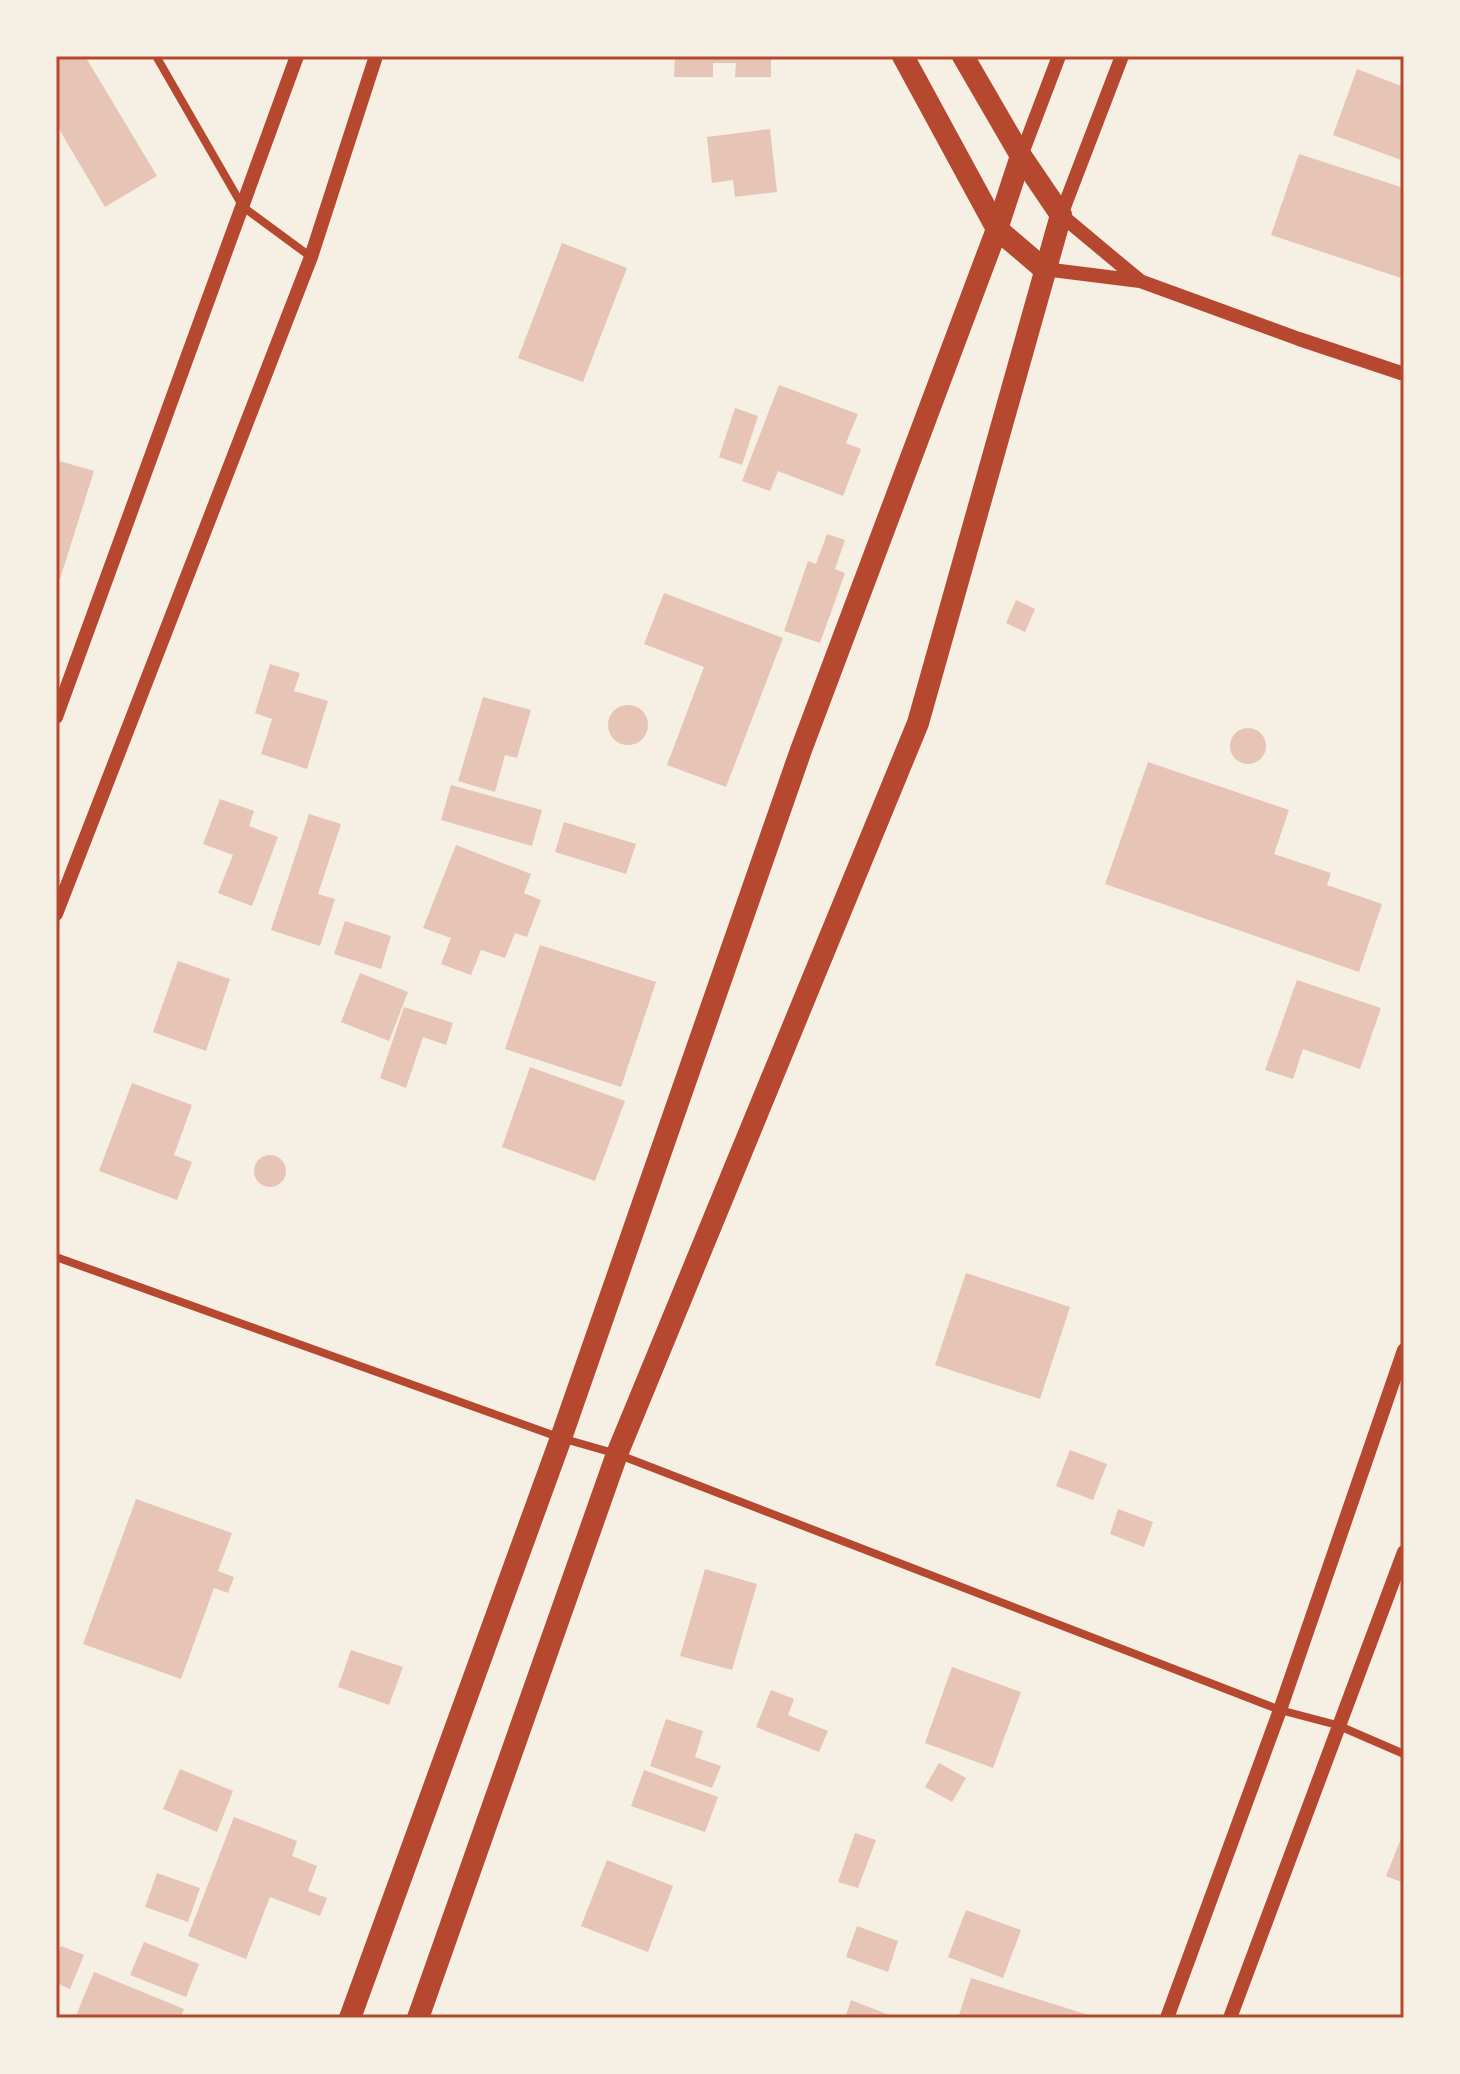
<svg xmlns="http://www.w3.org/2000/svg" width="1460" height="2074" font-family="Cabin,sans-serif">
	<rect width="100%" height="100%" fill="#f6efe4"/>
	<!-- building -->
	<g fill="#e6c5b7">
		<polygon points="56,56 85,56 157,176 105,207 56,124"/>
		<polygon points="675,56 771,56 771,77 735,77 736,63 713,63 713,77 674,77"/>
		<polygon points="1357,69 1404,87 1404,161 1333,135"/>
		<polygon points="770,129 777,192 735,197 733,180 712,183 707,137"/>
		<polygon points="1299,154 1404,188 1404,279 1271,235"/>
		<polygon points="562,243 627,268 583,382 518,358"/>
		<polygon points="779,385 858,414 846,443 861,449 843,496 778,471 770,491 742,481"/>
		<polygon points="735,408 758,416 742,465 719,457"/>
		<polygon points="56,460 94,471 60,579 56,578"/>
		<polygon points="827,534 845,540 835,569 845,573 820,643 784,631 808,561 816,564"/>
		<polygon points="664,593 783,638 726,787 667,765 704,667 644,644"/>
		<polygon points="1016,600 1035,609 1025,632 1006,623"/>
		<polygon points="270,664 300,673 294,691 328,701 307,769 261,754 272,719 255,713"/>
		<polygon points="483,697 531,710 517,758 505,755 495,792 458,781"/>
		<circle cx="628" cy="725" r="20"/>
		<circle cx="1248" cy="746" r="18"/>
		<polygon points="1148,762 1289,810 1274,854 1331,873 1327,885 1382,904 1359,972 1105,884"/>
		<polygon points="451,785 542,810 532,846 441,820"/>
		<polygon points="220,799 254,811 249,826 278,837 252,906 218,893 233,855 203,844"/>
		<polygon points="309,814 341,824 318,894 335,899 320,946 271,930"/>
		<polygon points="564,822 636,844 626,874 555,852"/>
		<polygon points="456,845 531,874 524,893 541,900 527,937 515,933 505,958 481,950 471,975 441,964 451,938 423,928"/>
		<polygon points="345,921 391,936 381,969 334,954"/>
		<polygon points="540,945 656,982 621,1087 505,1049"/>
		<polygon points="178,961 230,979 206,1051 153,1032"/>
		<polygon points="360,973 408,992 389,1041 341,1022"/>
		<polygon points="1297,980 1381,1008 1360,1069 1303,1049 1293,1079 1265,1070"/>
		<polygon points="404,1007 453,1023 446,1045 423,1037 406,1088 380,1078"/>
		<polygon points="530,1067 625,1101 595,1181 502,1147"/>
		<polygon points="132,1083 192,1105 174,1155 192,1162 177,1200 99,1171"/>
		<circle cx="270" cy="1171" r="16"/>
		<polygon points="966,1273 1070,1307 1040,1399 935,1365"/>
		<polygon points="1070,1450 1107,1464 1093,1500 1056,1486"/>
		<polygon points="136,1499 232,1533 218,1571 234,1577 228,1593 214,1588 181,1679 83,1644"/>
		<polygon points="1118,1509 1153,1522 1144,1547 1110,1534"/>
		<polygon points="705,1569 757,1584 732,1670 680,1656"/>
		<polygon points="351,1650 403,1667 389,1705 338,1687"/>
		<polygon points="952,1667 1021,1692 993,1768 925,1743"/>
		<polygon points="771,1690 794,1699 788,1715 828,1731 819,1752 756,1727"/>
		<polygon points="666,1719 703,1731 695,1757 721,1766 712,1788 650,1766"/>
		<polygon points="939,1763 966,1778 952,1802 925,1787"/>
		<polygon points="180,1769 233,1791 217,1832 163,1809"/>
		<polygon points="644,1770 718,1797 705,1832 631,1806"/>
		<polygon points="234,1817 297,1841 292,1856 317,1866 308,1891 327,1898 320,1916 270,1897 246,1959 188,1936"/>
		<polygon points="1404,1831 1404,1883 1386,1876"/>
		<polygon points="855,1833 876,1840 858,1888 838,1882"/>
		<polygon points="607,1860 673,1886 648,1952 581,1926"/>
		<polygon points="157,1873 200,1888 188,1922 145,1907"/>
		<polygon points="966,1910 1021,1930 1003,1978 948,1957"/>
		<polygon points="857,1926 898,1941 888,1972 846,1957"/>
		<polygon points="144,1942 199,1964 186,1997 130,1975"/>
		<polygon points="61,1946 84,1955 70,1989 56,1983 56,1958"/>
		<polygon points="94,1972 184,2009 180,2018 75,2018"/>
		<polygon points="971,1978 1095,2017 1095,2018 958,2018"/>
		<polygon points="851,2000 897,2018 845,2018"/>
	</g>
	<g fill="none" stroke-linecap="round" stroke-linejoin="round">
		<!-- minor -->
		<g stroke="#b5482f" stroke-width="8">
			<polyline points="156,56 243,207 311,257"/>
			<polyline points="56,1257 561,1438 617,1454 1280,1710 1337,1725 1404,1754"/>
		</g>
		<!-- tertiary -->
		<g stroke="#b5482f" stroke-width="14">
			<polyline points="1122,56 1061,215 1139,280"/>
			<polyline points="1021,156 1059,56"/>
			<polyline points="1044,269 1140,281 1299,339 1404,374"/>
			<polyline points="56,717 297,56"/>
			<polyline points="56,914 311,257 376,56"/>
			<polyline points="1167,2018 1280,1710 1404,1350"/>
			<polyline points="1230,2018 1404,1552"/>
		</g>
		<!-- trunk -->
		<g stroke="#b5482f" stroke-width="22">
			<polyline points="903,56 997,229 1044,269"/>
			<polyline points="350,2018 561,1438 801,750 997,229 1021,156"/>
			<polyline points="418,2018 617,1454 918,723 1061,215 1021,156 963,56"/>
		</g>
	</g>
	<!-- border -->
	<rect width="1460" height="2074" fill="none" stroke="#f6efe4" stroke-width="116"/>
	<rect x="58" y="58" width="1344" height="1958" fill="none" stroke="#b5482f" stroke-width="3"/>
</svg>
